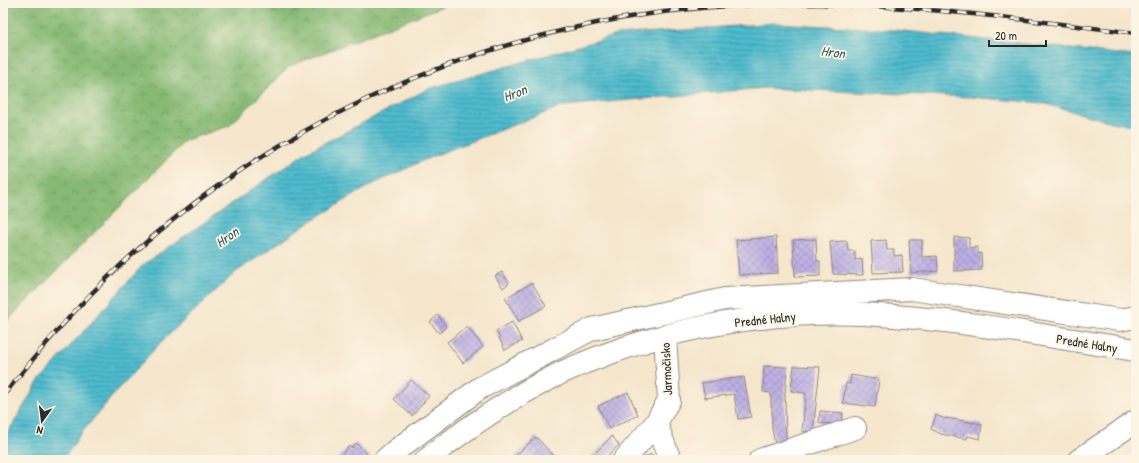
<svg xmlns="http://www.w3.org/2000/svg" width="1139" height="463" font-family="'Patrick Hand',sans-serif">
	<defs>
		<pattern id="forest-crowns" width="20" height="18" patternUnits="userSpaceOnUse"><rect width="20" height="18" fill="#86b973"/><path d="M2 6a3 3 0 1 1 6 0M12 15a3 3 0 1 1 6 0" fill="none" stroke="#6e975f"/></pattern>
		<pattern id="water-rules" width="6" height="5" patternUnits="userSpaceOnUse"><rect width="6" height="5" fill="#50bbcd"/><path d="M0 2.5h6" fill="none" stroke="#4398a7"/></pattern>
		<pattern id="building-cross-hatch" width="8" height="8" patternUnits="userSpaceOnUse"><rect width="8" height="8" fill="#beb0e5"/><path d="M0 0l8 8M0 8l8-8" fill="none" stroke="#9b8fba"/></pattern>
	</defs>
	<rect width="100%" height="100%" fill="#fcf5e5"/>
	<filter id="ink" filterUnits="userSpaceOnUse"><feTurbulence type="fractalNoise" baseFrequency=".025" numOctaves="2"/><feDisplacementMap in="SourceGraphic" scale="8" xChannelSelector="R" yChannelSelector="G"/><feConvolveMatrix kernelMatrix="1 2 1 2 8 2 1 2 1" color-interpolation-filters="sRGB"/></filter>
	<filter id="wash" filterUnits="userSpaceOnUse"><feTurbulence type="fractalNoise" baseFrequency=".012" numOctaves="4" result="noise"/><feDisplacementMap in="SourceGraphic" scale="16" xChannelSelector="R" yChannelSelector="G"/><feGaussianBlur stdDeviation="0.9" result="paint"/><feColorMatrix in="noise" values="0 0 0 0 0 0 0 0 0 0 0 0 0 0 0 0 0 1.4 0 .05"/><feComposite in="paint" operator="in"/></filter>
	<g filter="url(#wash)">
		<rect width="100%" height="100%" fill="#f5e6cc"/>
		<!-- forest -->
		<polygon fill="url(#forest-crowns)" stroke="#58724f" points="3,3 451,3 290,66 229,126 186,140 6,322 3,341"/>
		<!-- water -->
		<polygon fill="url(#water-rules)" stroke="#3e737c" points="776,23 895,30 1136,56 1136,126 1116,123 1042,103 970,97 765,88 563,106 431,157 371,185 306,224 236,272 160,343 120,387 79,436 63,460 3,460 3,441 38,382 143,265 305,153 428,89 617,35"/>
		<g id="blocks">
			<!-- building -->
			<g fill="url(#building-cross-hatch)">
				<polygon points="776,237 778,273 739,275 736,240"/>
				<polygon points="954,237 969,238 969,248 978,247 978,254 981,253 982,270 954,271"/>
				<polygon points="816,239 817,261 820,261 820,276 795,277 793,240"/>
				<polygon points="886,240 887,250 894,250 894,256 902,255 903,272 873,273 871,241"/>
				<polygon points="909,240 922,240 922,257 937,256 938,271 911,273"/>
				<polygon points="847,241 848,251 855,251 855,260 862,259 863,275 833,274 830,242"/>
				<polygon points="502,272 509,283 503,288 495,276"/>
				<polygon points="532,283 546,306 519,321 505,298"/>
				<polygon points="438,315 446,327 439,333 430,322"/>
				<polygon points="512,322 522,341 505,350 496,331"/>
				<polygon points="467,326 483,347 463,363 447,342"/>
				<polygon points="764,366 787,367 785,394 786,443 775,445 772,428 772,407 771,407 771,393 763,392"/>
				<polygon points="794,366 820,367 813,432 802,431 806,393 791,391"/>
				<polygon points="851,375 879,380 875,407 843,403 846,383 850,384"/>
				<polygon points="744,377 751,417 738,419 734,394 705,398 702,383"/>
				<polygon points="411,380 429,396 412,416 394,399"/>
				<polygon points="628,392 638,415 609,429 598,406"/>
				<polygon points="820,411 843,413 842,423 834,424 819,423"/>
				<polygon points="936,415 945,419 946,418 982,424 980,439 968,436 967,439 941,434 931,429"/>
				<polygon points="612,436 619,445 603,460 594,460 591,457"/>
				<polygon points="536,437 556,458 554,460 518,460 515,456"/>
				<polygon points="356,443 370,457 368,460 337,460 349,446 351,448"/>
				<polygon points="652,454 655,460 639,460"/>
			</g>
		</g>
	</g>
	<g filter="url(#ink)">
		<use href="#blocks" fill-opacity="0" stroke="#90887c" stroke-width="1"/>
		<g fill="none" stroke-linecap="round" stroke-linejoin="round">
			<defs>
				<g id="minor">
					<polyline points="656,423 670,460"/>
					<polyline points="385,460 395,451 480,388 592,329 725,299 912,289 1120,320 1136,317"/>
					<polyline points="624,460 656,423 669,400 665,336"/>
					<polyline points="760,460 855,428"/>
					<polyline points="1079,460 1136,421"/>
				</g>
				<path id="primary" d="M 426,460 C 466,428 509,399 555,376 C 572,367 591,360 610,353 C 701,320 799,308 894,316 C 975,322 1056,338 1136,350"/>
			</defs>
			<!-- minor casing -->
			<use href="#minor" stroke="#90887c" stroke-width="24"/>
			<!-- primary casing -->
			<use href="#primary" stroke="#90887c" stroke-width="24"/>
			<!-- minor -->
			<use href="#minor" stroke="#fff" stroke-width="22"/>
			<!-- primary -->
			<use href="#primary" stroke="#fff" stroke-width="22"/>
			<defs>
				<path id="rail" d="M 3,396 C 35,356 67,317 103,282 C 282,107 527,7 777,4 C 897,2 1017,19 1136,33"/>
			</defs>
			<!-- rail casing -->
			<use href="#rail" stroke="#2b2b2b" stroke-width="4.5"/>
			<!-- rail -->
			<use href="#rail" stroke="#fcf5e5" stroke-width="3" stroke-dasharray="9" stroke-linecap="butt"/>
		</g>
	</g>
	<g text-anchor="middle" stroke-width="3.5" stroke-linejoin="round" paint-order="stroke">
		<!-- street labels -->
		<g font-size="13" fill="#2b2b2b" stroke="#fcf5e5">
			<text transform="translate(765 319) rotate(-6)" y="5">Predné Halny</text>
			<text transform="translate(1087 343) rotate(9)" y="5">Predné Halny</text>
			<text transform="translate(666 369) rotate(-93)" y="5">Jarmočisko</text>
		</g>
		<!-- water labels -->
		<g font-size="14" font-style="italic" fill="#385d64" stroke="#fcf5e5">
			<text transform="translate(833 52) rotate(7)" y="5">Hron</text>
			<text transform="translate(515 93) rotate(-22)" y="5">Hron</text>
			<text transform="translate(227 237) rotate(-35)" y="5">Hron</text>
		</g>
	</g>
	<!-- margin -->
	<rect width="1139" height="463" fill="none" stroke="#fcf5e5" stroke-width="16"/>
	<!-- north arrow -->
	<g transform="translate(42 421) rotate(194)" stroke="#fcf5e5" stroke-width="3" paint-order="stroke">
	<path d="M0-3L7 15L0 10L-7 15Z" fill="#2b2b2b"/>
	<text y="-6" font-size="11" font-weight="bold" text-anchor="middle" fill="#2b2b2b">N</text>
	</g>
	<!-- scale -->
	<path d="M989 40v6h57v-6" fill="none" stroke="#2b2b2b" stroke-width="2"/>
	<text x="995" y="40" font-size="12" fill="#2b2b2b" stroke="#fcf5e5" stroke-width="3" paint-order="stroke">20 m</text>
</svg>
